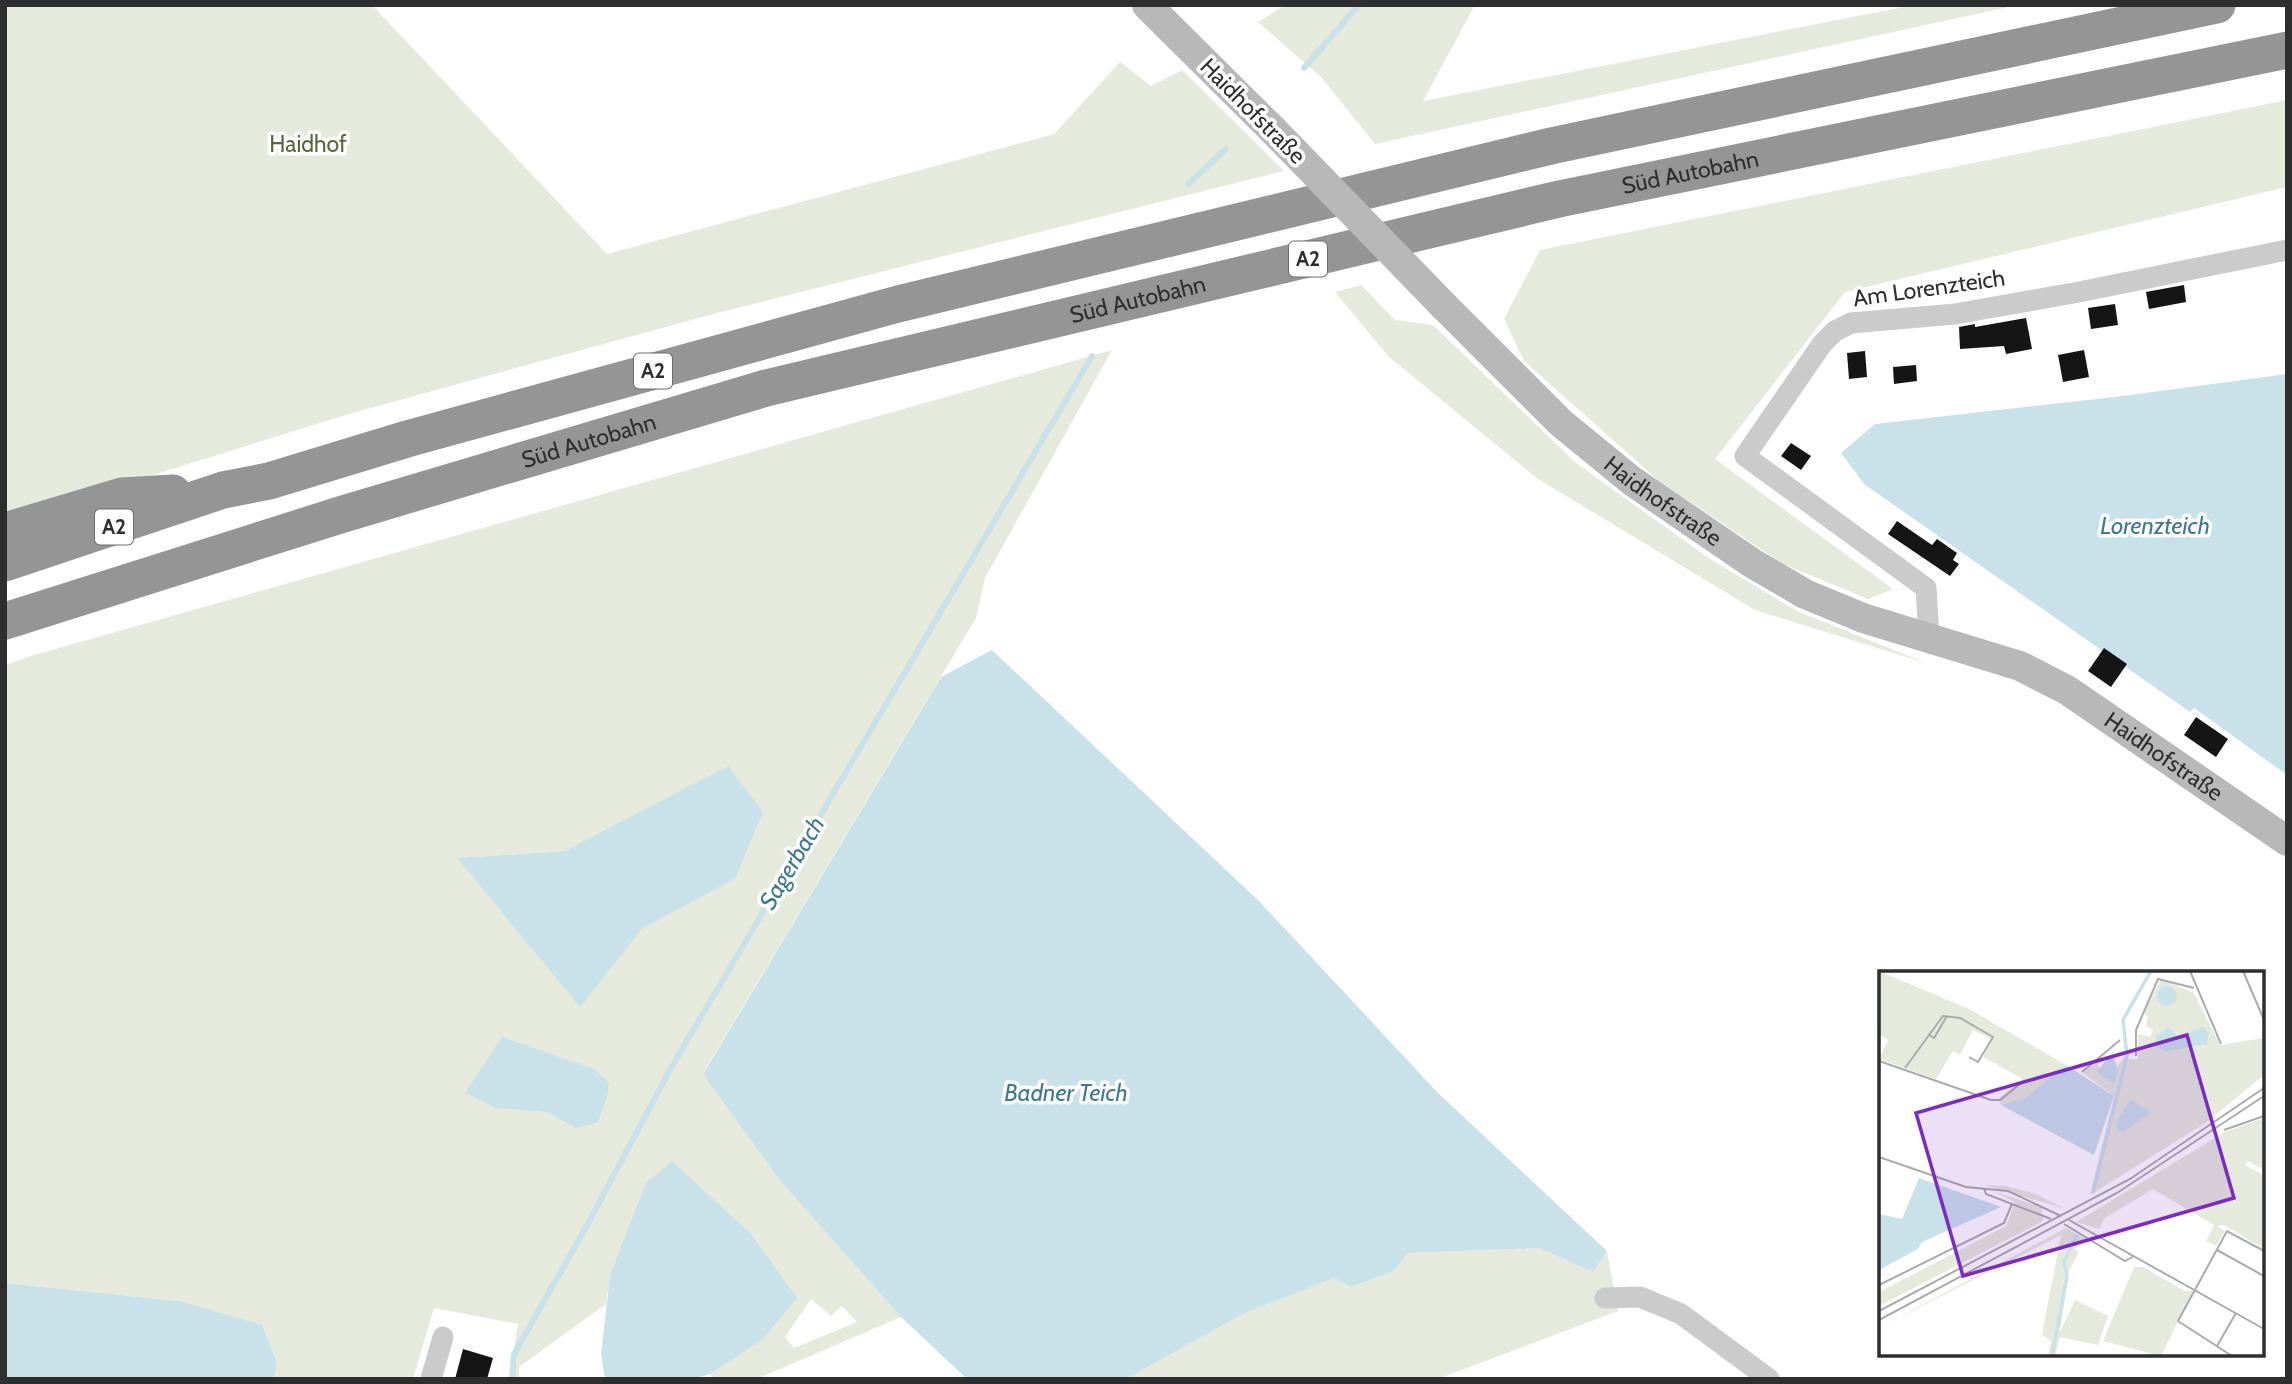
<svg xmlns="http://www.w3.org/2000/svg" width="2292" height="1384" font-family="Cabin,sans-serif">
	<rect width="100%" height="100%" fill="#fff"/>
	<!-- green -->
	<g fill="#e6eadc" fill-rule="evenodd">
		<polygon points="5,5 372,5 607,254 1054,134 1120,62 1151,86 1182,70 1284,171 717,313 349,414 5,521"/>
		<polygon points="1285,5 1475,5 1423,101 1914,5 2018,5 1375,144 1321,77 1258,22"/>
		<polygon points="2287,100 2287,187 1845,292 1715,459 1893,589 1868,599 1783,564 1659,481 1524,361 1504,319 1540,250"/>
		<polygon points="1361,285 1395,320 1433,325 1576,463 1710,559 1797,611 1926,663 1755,610 1538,479 1388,356 1335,292"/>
		<path d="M 1112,350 L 985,578 L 976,618 L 703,1073 L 782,1183 L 901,1317 L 757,1379 L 713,1379 L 710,1374 L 761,1341 L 610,1275 L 606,1304 L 519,1367 L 519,1379 L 509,1379 L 518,1324 L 434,1308 L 413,1379 L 274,1379 L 277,1363 L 179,1301 L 5,1283 L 5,665 L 34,655 ZM 565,851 L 735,879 L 642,929 L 580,1006 L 457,858 ZM 811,1299 L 831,1316 L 842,1306 L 857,1322 L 794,1348 L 785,1337 Z"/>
		<polygon points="1539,1248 1593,1272 1607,1251 1618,1311 1438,1379 1126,1379 1243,1314 1334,1278 1351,1287 1394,1271 1408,1253"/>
	</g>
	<!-- water -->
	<g fill="#c9e1e9">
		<polygon points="2287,374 2287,775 2194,708 2190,712 1864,484 1841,453 1875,424 2123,396"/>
		<polygon points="992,650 1259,901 1438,1093 1607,1251 1593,1272 1539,1248 1408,1253 1394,1271 1351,1287 1334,1278 1243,1314 1126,1379 967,1379 901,1317 782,1183 703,1074 941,677"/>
		<polygon points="728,766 763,812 735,879 642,929 580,1007 457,858 565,851"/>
		<polygon points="502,1037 594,1069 609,1083 607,1097 598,1122 576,1128 548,1112 497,1108 465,1093"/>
		<polygon points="672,1161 751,1234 797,1298 761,1341 710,1374 693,1379 605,1379 601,1354 610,1275 646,1183"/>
		<polygon points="5,1283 179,1301 262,1325 277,1363 274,1379 5,1379"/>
	</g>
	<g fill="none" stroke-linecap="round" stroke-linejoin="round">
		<!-- stream -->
		<g stroke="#c9e1e9" stroke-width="6">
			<polyline points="1304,68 1359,5"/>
			<polyline points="1188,184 1226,149"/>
			<polyline points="512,1379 514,1354 585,1229 672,1066 1092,356"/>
		</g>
	</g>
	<!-- building -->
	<g fill="#151515">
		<polygon points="2184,285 2186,302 2149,309 2146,292"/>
		<polygon points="2115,304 2118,325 2091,329 2088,308"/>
		<polygon points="2026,318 2032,349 2006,354 2004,346 1960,349 1959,327 1975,324 1975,327"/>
		<polygon points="2084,350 2089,377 2063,382 2058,355"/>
		<polygon points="1865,351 1867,377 1849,379 1847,353"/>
		<polygon points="1916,365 1917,381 1894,384 1893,367"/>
		<polygon points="1791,443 1811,456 1801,470 1781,456"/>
		<polygon points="1897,521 1932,545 1937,539 1957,553 1953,560 1959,564 1950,576 1888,534"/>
		<polygon points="2104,648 2127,664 2111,687 2088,671"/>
		<polygon points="2196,717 2228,739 2216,757 2184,735"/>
		<polygon points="463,1349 493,1358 487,1379 455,1379"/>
	</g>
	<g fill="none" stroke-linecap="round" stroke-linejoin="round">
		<!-- street -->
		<g stroke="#cbcbcb" stroke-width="21">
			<polyline points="1929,639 1926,588 1745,456 1822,344 1835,331 1851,323 1955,314 2079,292 2287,250"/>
			<polyline points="1605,1298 1640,1297 1681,1314 1769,1379"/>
			<polyline points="431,1379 443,1337"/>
		</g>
		<!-- secondary -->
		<g stroke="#b8b8b8" stroke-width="30">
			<polyline points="1147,5 1273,130"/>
			<path id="s1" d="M 1444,306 L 1561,423 L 1632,481 L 1752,563 L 1805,594 L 1863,618 L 2020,666 L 2067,690 L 2287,841"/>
		</g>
		<!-- highway -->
		<g stroke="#959595" stroke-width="37">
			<polyline points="5,531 122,496 173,493"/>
			<polyline points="5,563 223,490 269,481 407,439 898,304 1551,146 2217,5"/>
			<path id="s2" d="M 5,621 L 340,515 L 766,388 L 1559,199 L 2287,50"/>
		</g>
		<!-- secondary-bridge -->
		<polyline stroke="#b8b8b8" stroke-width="30" points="1273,130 1444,306"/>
	</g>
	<g text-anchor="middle" stroke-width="7" stroke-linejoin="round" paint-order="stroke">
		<!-- shield labels -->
		<g fill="#fff" stroke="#6d6d6d" stroke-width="2">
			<rect x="1289" y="241.5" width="38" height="35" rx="5"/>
			<rect x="634" y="353.5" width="38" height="35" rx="5"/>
			<rect x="95" y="509.5" width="38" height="35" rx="5"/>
		</g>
		<g font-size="21" font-weight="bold" fill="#2e2e2e">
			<text x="1308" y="266">A2</text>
			<text x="653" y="378">A2</text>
			<text x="114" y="534">A2</text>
		</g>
		<!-- street labels -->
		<g font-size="23" fill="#2e2e2e" stroke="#fff">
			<text transform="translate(1253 111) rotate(45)" y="8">Haidhofstraße</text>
			<text dy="8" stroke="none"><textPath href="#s2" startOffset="1745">Süd Autobahn</textPath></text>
			<text transform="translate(1929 288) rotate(-8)" y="8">Am Lorenzteich</text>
			<text dy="8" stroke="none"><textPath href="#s2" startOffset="1178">Süd Autobahn</textPath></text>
			<text dy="8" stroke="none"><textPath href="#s2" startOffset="611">Süd Autobahn</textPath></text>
			<text dy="8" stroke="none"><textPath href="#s1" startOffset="294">Haidhofstraße</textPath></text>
			<text dy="8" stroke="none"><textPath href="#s1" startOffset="861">Haidhofstraße</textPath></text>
		</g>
		<!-- park labels -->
		<g font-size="23" fill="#56663e" stroke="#fff">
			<text x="308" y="152">Haidhof</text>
		</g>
		<!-- water labels -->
		<g font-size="24" font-style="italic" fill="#41788a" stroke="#fff">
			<text x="2155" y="534">Lorenzteich</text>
			<text transform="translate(792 863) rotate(-59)" y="8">Sagerbach</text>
			<text x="1066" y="1101">Badner Teich</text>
		</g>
	</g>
	<!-- overview -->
	<g transform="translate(1879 971)">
		<rect width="385" height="385" fill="#fff"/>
		<path d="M 0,0 L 90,38 L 187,94 L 146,127 L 122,134 L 119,128 L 144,108 L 104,86 L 113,69 L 94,59 L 81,84 L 74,80 L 57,108 L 0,88 L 9,69 L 0,63 ZM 282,8 L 315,22 L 341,74 L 385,67 L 385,104 L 328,151 L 211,224 L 235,125 L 204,102 L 222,87 L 219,95 L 236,113 L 239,94 L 247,84 L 246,69 L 249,88 L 259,88 L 259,63 L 271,66 L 274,59 L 267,55 L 269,45 L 264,42 ZM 324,55 L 330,66 L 279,67 L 297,61 L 300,65 ZM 385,147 L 385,199 L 369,190 L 366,194 L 385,204 L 385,278 L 345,254 L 338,255 L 346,260 L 337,275 L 327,270 L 335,254 L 274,218 L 226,247 L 220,258 L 197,251 L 346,161 ZM 105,214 L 127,215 L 157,223 L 187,238 ZM 114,220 L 162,236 L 164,250 L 0,335 L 0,321 L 127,255 L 136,231 ZM 187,257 L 205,267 L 196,279 L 200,281 L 190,300 L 181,361 L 196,329 L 229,345 L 219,374 L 181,366 L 176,385 L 169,385 L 172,370 L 163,364 L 182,264 L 0,357 ZM 255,296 L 264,296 L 306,320 L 314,320 L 282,385 L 224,370 Z" fill="#e6eadc" fill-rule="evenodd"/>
		<path d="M278 25a10 10 0 1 1 20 0a10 10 0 1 1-20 0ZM 324,55 L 330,62 L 328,73 L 289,80 L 276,76 L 277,66 L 289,56 L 300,65 ZM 233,83 L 239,98 L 236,113 L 217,101 ZM 187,94 L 235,125 L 215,184 L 122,134 L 146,127 ZM 252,128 L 272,142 L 243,162 L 237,157 L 238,149 ZM 40,207 L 122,236 L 43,271 L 39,278 L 0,299 L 0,243 L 23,248 Z" fill="#c9e1e9"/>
		<path fill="none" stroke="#c9e1e9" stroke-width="3.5" d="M 214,222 L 248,85 L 244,49 L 272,0M 173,385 L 188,305 L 185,291 L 198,264"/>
		<path fill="none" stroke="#ababab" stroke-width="2" d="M 311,0 L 342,73M 364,0 L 385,49M 49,63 L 55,67 L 68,45M 257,85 L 257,59 L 279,8 L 315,17M 0,90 L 112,129 L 121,129 L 146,109M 26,97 L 64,45 L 81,47 L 114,66 L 99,91 L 90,86M 203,101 L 241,69M 345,159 L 385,145M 0,186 L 87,216 L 129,220 L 182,245M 105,217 L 107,223 L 172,248M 190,249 L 385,358M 185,253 L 246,290 L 255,285M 338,279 L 385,305M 0,314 L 125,252 L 133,233M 0,340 L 251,208 L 385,117M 0,349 L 238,222 L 385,125M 338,375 L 357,342M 353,385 L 299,350 L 348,260 L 385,280"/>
		<path fill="#7b2cbf" fill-opacity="0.15" stroke="#7b2cbf" stroke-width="3.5" d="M 308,64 L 355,227 L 84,305 L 37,142 Z"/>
		<rect width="385" height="385" fill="none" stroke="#2e2e2e" stroke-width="3.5"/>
	</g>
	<!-- border -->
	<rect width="2292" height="1384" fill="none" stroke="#2e2e2e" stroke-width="14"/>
</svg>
